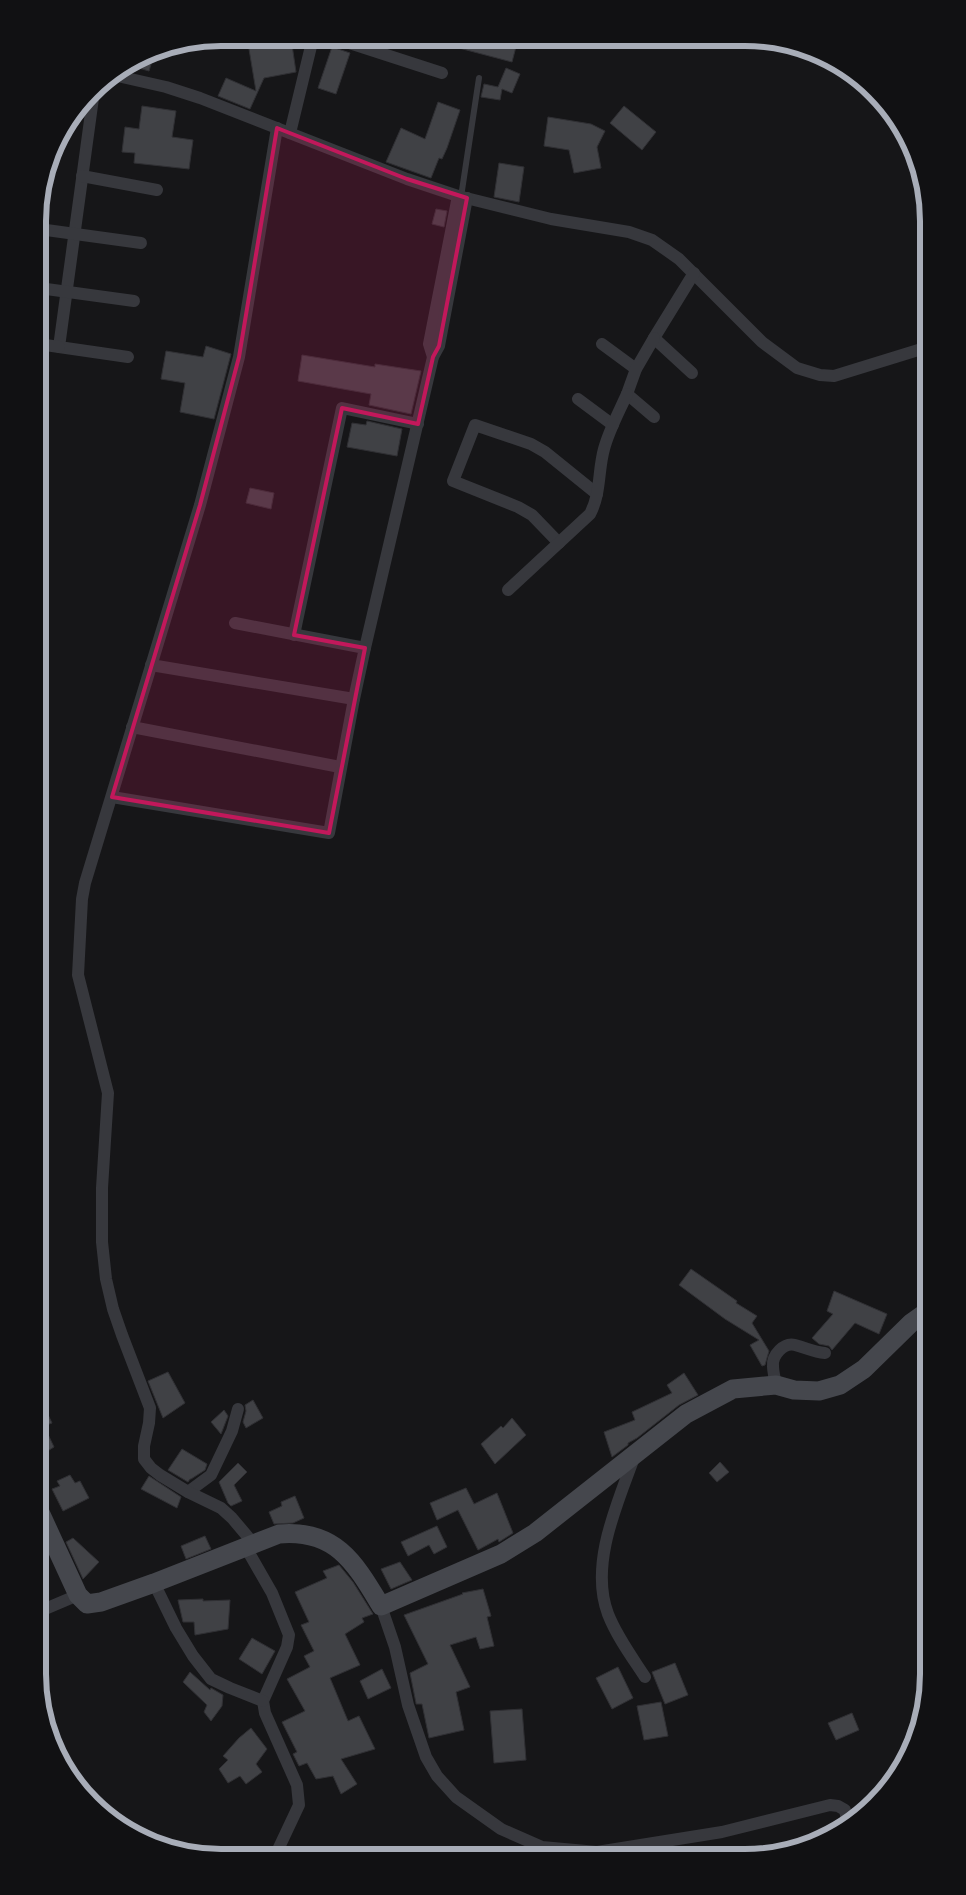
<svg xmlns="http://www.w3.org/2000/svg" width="966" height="1895" font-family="Jost,sans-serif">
	<rect width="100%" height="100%" fill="#161618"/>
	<!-- building -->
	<g fill="#404145" stroke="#303034">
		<polygon points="278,38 291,38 296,72 264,78 250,109 218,96 226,78 256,91 248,43"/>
		<polygon points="440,39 518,39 512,62 440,43"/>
		<polygon points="332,47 350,53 336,94 318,88"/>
		<polygon points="151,51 155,51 149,71 128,65"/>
		<polygon points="506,68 520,74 512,93 502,89 500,100 481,97 484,84 498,87"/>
		<polygon points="438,102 460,110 447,148 442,159 439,158 431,178 386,162 401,128 425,139"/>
		<polygon points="142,106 176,111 172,137 193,140 189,169 134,163 135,153 122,152 125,127 139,129"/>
		<polygon points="624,106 656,132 642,150 610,123"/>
		<polygon points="548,117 591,124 605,131 597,147 601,168 574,173 569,150 544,146"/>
		<polygon points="499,163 524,167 519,202 494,197"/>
		<polygon points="436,209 447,211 444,227 432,224"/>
		<polygon points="206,346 231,354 214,419 180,412 185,383 161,379 166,351 203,357"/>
		<polygon points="302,355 375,367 375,364 421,371 411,414 369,405 371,394 298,381"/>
		<polygon points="367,421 402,429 397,456 347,447 352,423 366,425"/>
		<polygon points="250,488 274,493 271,509 246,503"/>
		<polygon points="691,1269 737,1301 736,1303 757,1316 752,1323 769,1351 765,1365 762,1366 750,1345 759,1340 725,1319 679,1285"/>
		<polygon points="834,1291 887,1314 879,1334 855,1323 832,1350 829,1346 819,1344 812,1338 833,1314 827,1311"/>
		<polygon points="168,1372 185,1403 163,1418 148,1381"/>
		<polygon points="684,1373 698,1395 679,1405 637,1438 628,1443 628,1445 612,1457 604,1432 635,1420 632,1412 672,1393 667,1385"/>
		<polygon points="38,1394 52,1423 44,1426 54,1447 38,1457"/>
		<polygon points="253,1400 263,1418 246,1428 243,1422 246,1411 245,1405"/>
		<polygon points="224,1410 228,1416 221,1434 211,1422"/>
		<polygon points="512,1418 526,1435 495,1464 481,1444 501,1426 503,1428"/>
		<polygon points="182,1449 207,1464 205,1470 191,1479 190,1479 188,1482 168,1470"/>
		<polygon points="720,1462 729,1472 717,1482 709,1473"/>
		<polygon points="238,1463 247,1472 234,1485 242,1501 231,1506 228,1503 219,1482"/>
		<polygon points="70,1475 75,1483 80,1481 89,1498 63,1511 52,1489 60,1486 57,1481"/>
		<polygon points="149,1476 181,1497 177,1508 141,1489"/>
		<polygon points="466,1488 474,1504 497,1493 513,1533 499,1542 498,1539 478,1550 458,1510 437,1520 430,1503"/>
		<polygon points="295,1496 304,1518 293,1523 274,1524 269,1512 282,1506 281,1502"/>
		<polygon points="437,1526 447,1547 434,1554 429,1545 408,1556 401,1542"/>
		<polygon points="205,1536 211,1549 186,1559 181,1546"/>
		<polygon points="73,1538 99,1562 83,1579 66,1542"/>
		<polygon points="400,1562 412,1580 391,1589 381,1569"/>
		<polygon points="339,1565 353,1582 373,1614 362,1618 364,1622 345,1634 360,1665 330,1678 348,1721 359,1716 375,1749 341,1759 357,1784 341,1794 333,1776 316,1779 307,1763 299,1766 293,1754 297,1752 282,1722 305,1711 287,1679 310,1667 304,1656 314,1651 301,1625 309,1622 295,1592 327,1578 323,1571"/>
		<polygon points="483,1589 491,1616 487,1617 494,1646 480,1649 476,1637 450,1645 470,1687 456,1692 464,1730 429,1738 422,1704 416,1704 416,1703 410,1673 428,1664 404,1615 463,1594 462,1593"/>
		<polygon points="203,1599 203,1601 230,1600 228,1629 195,1635 194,1622 183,1622 178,1600"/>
		<polygon points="252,1638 275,1651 262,1674 239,1659"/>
		<polygon points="675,1663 688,1695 665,1704 652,1672"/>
		<polygon points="618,1667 633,1698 612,1709 596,1678"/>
		<polygon points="382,1669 391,1688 368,1699 360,1681"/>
		<polygon points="190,1672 210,1690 211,1688 223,1695 222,1706 211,1721 204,1712 207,1705 183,1682"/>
		<polygon points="661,1702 668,1736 644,1740 637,1706"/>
		<polygon points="522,1709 526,1760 494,1763 490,1711"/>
		<polygon points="852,1713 859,1730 836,1740 828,1723"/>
		<polygon points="251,1728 267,1749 256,1764 262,1772 246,1784 240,1776 228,1783 219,1769 228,1760 223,1756 239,1738"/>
	</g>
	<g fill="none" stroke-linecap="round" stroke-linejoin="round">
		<!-- lane -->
		<polyline stroke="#37383d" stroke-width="6" points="461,197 479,78"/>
		<!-- street -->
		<g stroke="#37383d" stroke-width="12">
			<polyline points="334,38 442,73"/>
			<polyline points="113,75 166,87 200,98 407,179 458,196 551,219 629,232 652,240 679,259 762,342 797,368 820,375 834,376 928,347"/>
			<polyline points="94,91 59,347 128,357"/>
			<polyline points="290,133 313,38"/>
			<polyline points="82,176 157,190"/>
			<polyline points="39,229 141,243"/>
			<polyline points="39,288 134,301"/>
			<polyline points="39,344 59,347"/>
			<polyline points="602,344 636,369"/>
			<polyline points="433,357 429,344 458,196"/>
			<polyline points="692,373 654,338 694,273"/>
			<polyline points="578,399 613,425"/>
			<polyline points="654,417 627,394 636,369 654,338"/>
			<polyline points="559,543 532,515 518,507 453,481 475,425 531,444 545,452 597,494"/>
			<path d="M 508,590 L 590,514 C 601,494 598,470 604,449 C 609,430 619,412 627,394"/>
			<polyline points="235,623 365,648 354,699"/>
			<polyline points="294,635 342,408 418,424"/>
			<polyline points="365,648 433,357 439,346 467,198"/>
			<polyline points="132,727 340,767"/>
			<polyline points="112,797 329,833 354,699 151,665"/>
			<path d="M 776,1385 C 775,1379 773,1372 773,1366 C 772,1355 784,1342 795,1345 C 807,1348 813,1352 825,1353"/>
			<path d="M 635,1455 C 618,1502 589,1564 608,1614 C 617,1637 632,1657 645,1677"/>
			<polyline points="188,1492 211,1475 232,1431 238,1409"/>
			<polyline points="253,1543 232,1518 221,1508 188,1492 160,1475 151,1468 144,1459 144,1446 149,1423 150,1408 122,1335 113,1309 106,1279 102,1242 102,1188 108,1093 78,975 82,899 85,883 200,505 239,357 277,128"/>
			<polyline points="245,1546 272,1593 289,1635 287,1647 263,1701 265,1713 297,1785 299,1805 275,1856"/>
			<polyline points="154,1583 176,1628 193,1656 211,1679 230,1688 263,1701"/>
			<polyline points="381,1606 395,1647 408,1705 426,1757 437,1776 456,1797 501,1829 542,1847 597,1852 722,1832 830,1805 838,1806 845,1810 848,1826"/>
			<polyline points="38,1612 78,1595"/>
		</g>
		<!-- secondary -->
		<path stroke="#45474d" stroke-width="19" d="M 38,1508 L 78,1595 L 87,1604 L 101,1602 L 154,1583 L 279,1534 C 336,1529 355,1563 381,1606 L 501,1554 L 535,1533 L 686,1414 L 733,1389 L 776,1385 L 794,1390 L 819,1391 L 840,1385 L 864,1369 L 911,1323 L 928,1311"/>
	</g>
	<!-- marked area -->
	<path fill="#c2185b" fill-opacity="0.2" stroke="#c2185b" stroke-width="4" stroke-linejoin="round" d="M 277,128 L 407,179 L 467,198 L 439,346 L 433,357 L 418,424 L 342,408 L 294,635 L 365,648 L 329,833 L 112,797 L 200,505 L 239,357 Z"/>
	<!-- crop -->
	<path d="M0 0H966V1895H0ZM221 46H745A175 175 0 0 1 920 221V1674A175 175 0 0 1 745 1849H221A175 175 0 0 1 46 1674V221A175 175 0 0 1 221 46Z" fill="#111113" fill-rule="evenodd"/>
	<path fill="none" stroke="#a8adb8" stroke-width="6" d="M221 46H745A175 175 0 0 1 920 221V1674A175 175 0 0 1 745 1849H221A175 175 0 0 1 46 1674V221A175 175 0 0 1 221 46Z"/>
</svg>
